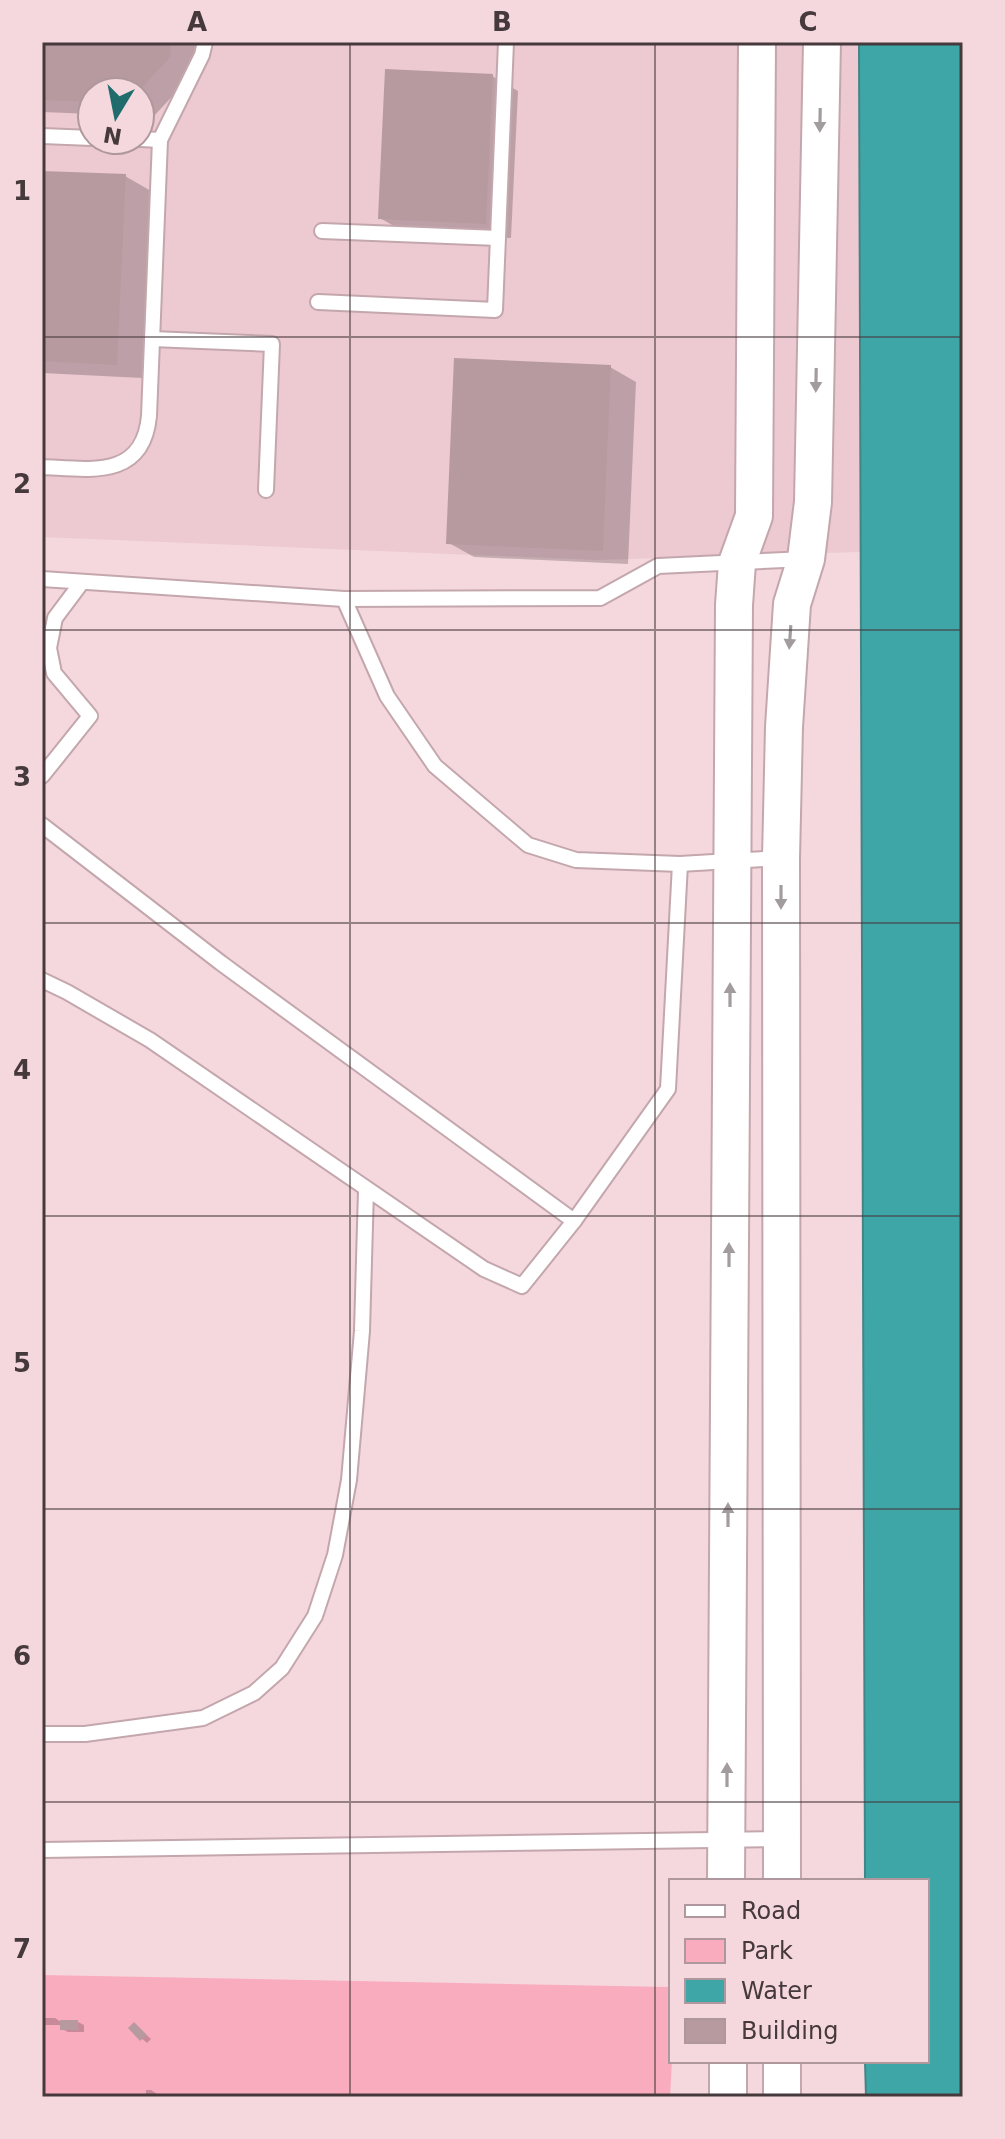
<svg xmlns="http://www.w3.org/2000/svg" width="1005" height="2139" font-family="'DejaVu Sans',sans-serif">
	<rect width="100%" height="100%" fill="#f5d8de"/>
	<!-- built -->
	<path fill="#edc9d1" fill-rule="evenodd" d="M 42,42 L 859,42 L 860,552 L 597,560 L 42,537 ZM 92,92 L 140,92 L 140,140 L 92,140 Z"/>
	<!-- green -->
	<polygon fill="#faacbf" points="42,1975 671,1987 672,2061 670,2097 42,2097"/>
	<!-- water -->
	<polygon fill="#3fa6a7" stroke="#418587" stroke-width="2" points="859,42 963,42 963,2097 866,2097 865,2061 927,2061 927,1881 865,1881"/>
	<!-- shadow -->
	<g fill="#0003">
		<polygon points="42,42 196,42 195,72 153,117 140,116 140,92 92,92 92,114 42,112"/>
		<polygon points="492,76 518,91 511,238 406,233 380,218"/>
		<polygon points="42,173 125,176 151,191 142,378 42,373"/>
		<polygon points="610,367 636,382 628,564 474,557 449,543"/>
		<polygon points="42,2018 55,2018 61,2022 78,2022 84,2025 84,2032 68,2032 62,2029 62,2025 42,2025"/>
		<polygon points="134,2024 151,2039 147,2043 130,2028"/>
		<polygon points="146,2090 151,2090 157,2094 157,2097 146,2097"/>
	</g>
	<!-- building -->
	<g fill="#b69aa0">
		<polygon points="42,42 171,42 170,57 138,92 92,92 92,102 42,100"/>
		<polygon points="385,69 493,74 486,224 378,219"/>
		<polygon points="42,171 126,174 117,365 42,361"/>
		<polygon points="454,358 611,365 603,551 446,544"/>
		<rect x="60" y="2020" width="18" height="10"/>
		<polygon points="134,2022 147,2035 140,2041 128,2028"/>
	</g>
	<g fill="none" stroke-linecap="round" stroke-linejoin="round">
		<defs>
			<g id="service">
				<polyline points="42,136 92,138"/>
				<polyline points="140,139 160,140"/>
				<polyline points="322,231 498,238"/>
				<polyline points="318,302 495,310 506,42"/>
				<polyline points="152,339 272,344 266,490"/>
				<path d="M 42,467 C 89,469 143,480 149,416 L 160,140 L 202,55 L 205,42"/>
				<polyline points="42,579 344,599 600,598 658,566 806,559"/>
				<polyline points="344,599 387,696 435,766 528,845 576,860 680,864 781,858"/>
				<polyline points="42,776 90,716 54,673 49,648 55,618 82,582"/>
				<polyline points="42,825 221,963 574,1221"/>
				<polyline points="42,980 67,992 150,1040 484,1269 522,1286 574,1221 668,1089 680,864"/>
				<polyline points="42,1734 85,1734 203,1718 254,1693 282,1668 315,1616 335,1555 349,1480 362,1331 366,1190"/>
				<polyline points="42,1850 782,1839"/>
			</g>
			<g id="tertiary">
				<polyline points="726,1881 734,605 737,563 754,516 757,42"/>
				<polyline points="782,1881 781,858 784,727 792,604 806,559 813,502 822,42"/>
				<polyline points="728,2061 728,2097"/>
				<polyline points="782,2061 782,2097"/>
			</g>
		</defs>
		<!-- service casing -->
		<use href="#service" stroke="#c3a7ad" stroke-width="18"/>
		<!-- tertiary casing -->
		<use href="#tertiary" stroke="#c3a7ad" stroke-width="40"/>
		<!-- service -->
		<use href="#service" stroke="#fff" stroke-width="14"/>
		<!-- tertiary -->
		<use href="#tertiary" stroke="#fff" stroke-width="36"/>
	</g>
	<!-- one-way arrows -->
	<defs><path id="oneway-solid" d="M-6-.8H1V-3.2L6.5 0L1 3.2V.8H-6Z" transform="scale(2)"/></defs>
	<g fill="#a29c9e">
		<use href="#oneway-solid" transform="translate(820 120) rotate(91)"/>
		<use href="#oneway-solid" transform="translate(816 380) rotate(91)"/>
		<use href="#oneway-solid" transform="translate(790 637) rotate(94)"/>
		<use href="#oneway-solid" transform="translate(781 897) rotate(90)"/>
		<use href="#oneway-solid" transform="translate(730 995) rotate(-90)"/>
		<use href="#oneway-solid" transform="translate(729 1255) rotate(-90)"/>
		<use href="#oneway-solid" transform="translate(728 1515) rotate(-90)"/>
		<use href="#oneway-solid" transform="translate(727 1775) rotate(-90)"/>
	</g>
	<!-- grid -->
	<path fill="none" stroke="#45393c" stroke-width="2" stroke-opacity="0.55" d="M 350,42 L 350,2097M 655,42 L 655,2097M 42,337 L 963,337M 42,630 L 963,630M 42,923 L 963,923M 42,1216 L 963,1216M 42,1509 L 963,1509M 42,1802 L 963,1802"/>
	<!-- border -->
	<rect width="1005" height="2139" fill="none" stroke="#f5d8de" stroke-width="88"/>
	<!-- legend -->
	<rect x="669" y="1879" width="260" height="184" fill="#f5d8de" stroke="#af989d" stroke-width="2"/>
	<rect x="685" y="1905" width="40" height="12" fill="#ffffff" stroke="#af989d" stroke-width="2"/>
	<text x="741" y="1919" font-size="24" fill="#45393c">Road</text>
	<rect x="685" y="1939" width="40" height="24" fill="#faacbf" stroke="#af989d" stroke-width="2"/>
	<text x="741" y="1959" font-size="24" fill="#45393c">Park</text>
	<rect x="685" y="1979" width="40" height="24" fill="#3fa6a7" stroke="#af989d" stroke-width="2"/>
	<text x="741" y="1999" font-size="24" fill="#45393c">Water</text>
	<rect x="685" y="2019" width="40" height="24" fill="#b69aa0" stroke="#af989d" stroke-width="2"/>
	<text x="741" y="2039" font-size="24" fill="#45393c">Building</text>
	<!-- north arrow -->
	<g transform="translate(116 116) rotate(190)"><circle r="38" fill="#f5d8de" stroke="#af989d" stroke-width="2"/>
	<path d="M0-6L14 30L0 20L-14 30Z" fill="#206c6d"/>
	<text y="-12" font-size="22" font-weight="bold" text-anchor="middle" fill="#45393c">N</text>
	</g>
	<rect x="44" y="44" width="917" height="2051" fill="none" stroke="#45393c" stroke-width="3"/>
	<g font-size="26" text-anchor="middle" font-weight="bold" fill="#45393c">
		<text x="197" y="31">A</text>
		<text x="502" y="31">B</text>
		<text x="808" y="31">C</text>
		<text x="22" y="200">1</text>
		<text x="22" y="493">2</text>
		<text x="22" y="786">3</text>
		<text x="22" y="1079">4</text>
		<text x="22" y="1372">5</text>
		<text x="22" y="1665">6</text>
		<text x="22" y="1958">7</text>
	</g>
</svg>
